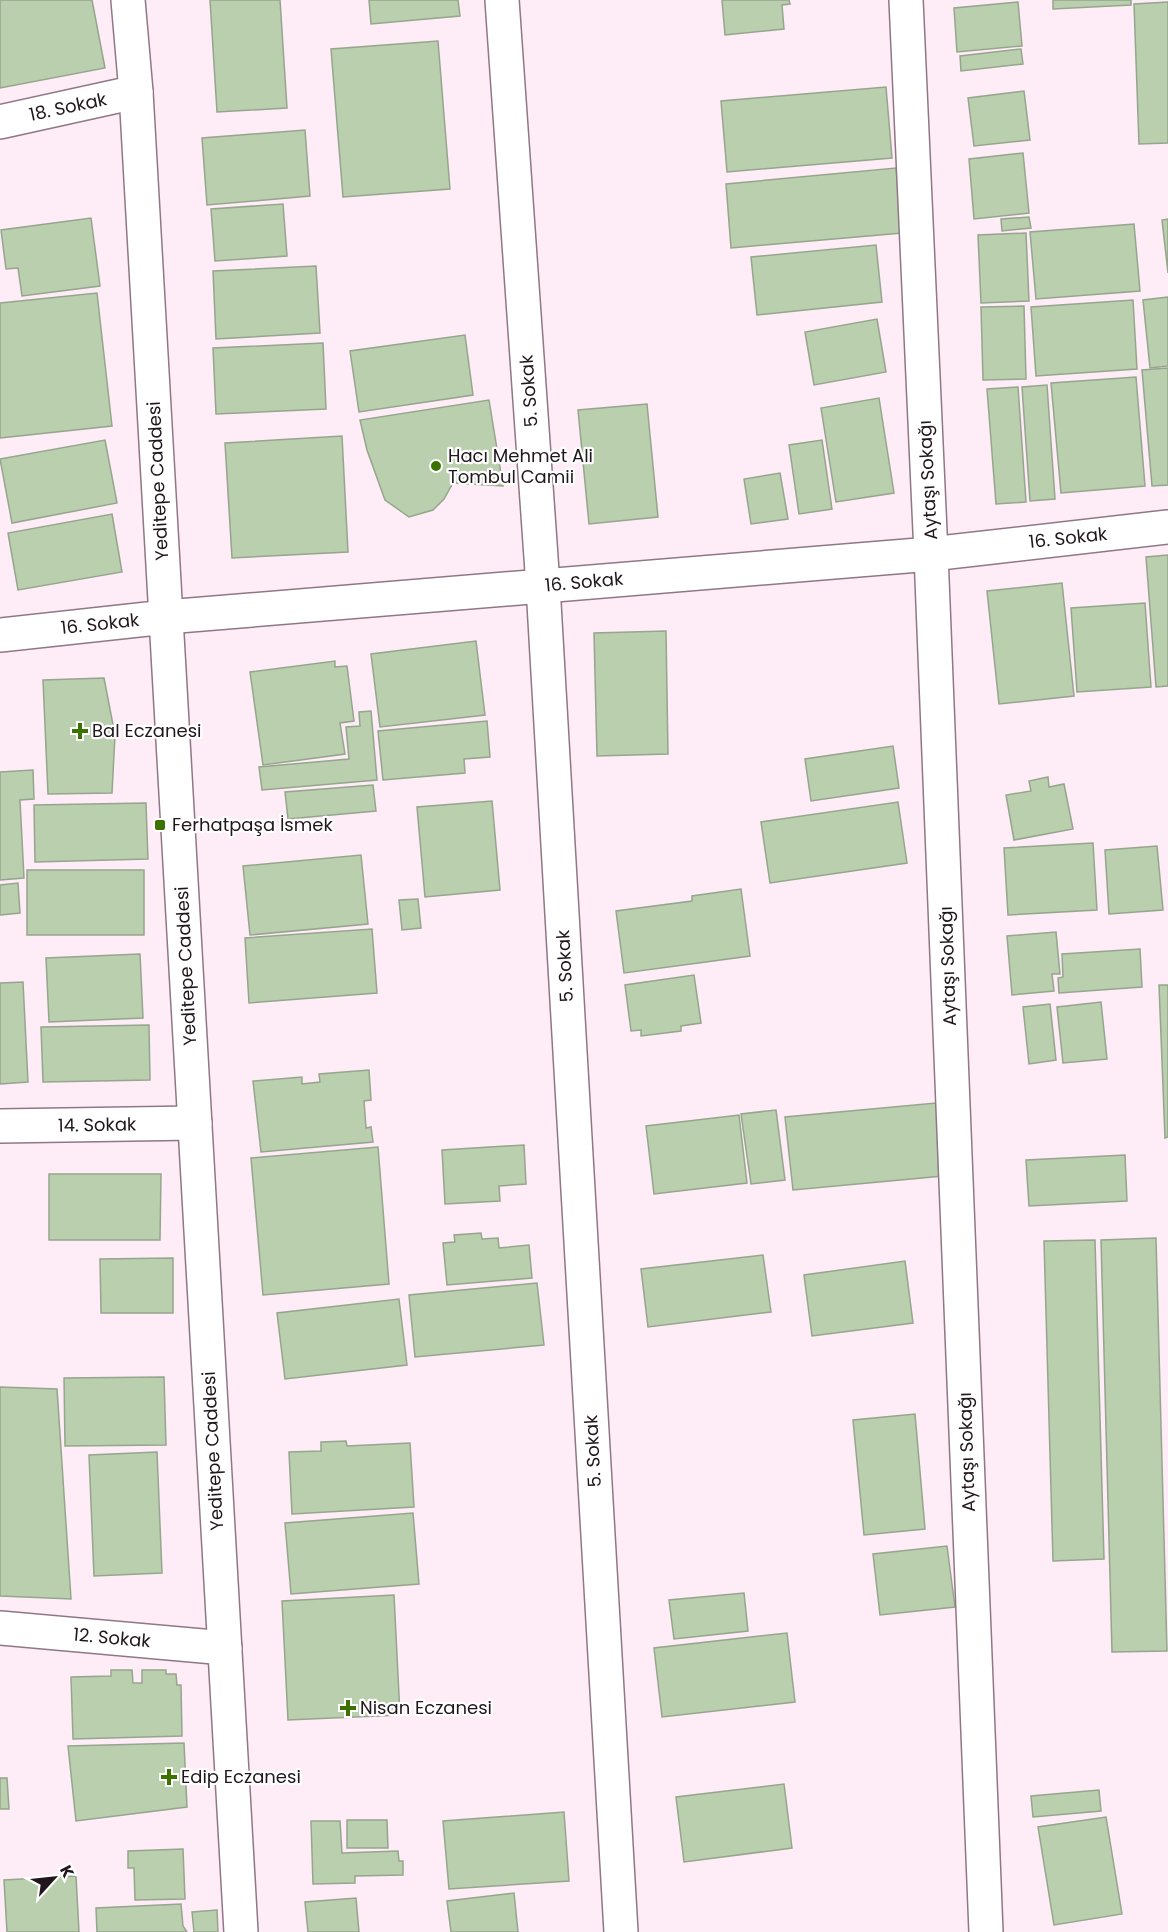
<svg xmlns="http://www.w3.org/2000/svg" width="1168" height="1932" font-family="Poppins,sans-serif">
	<rect width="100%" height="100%" fill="#feecf6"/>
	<!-- building -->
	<g fill="#bacfae" stroke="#96a58e" stroke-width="1.5">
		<polygon points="0,0 92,0 105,68 0,88"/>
		<polygon points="210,0 280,0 287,108 217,112"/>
		<polygon points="369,0 458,0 460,16 371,24"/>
		<polygon points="722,0 789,0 790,4 782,5 784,29 725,35"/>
		<polygon points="1053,0 1131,0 1131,5 1053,9"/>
		<polygon points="1018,2 1022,46 957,52 954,8"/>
		<polygon points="1168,2 1168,143 1139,144 1134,4"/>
		<polygon points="438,41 450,189 343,197 331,49"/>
		<polygon points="1021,49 1023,64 961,71 960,56"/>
		<polygon points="886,87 892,158 727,172 721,101"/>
		<polygon points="1024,91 1030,140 974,146 968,98"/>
		<polygon points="305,130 310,196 207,205 202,138"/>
		<polygon points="1023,153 1029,213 974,219 969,159"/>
		<polygon points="896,168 902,233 731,248 726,184"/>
		<polygon points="283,204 287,256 215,261 211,209"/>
		<polygon points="1029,217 1031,228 1002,231 1001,219"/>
		<polygon points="91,218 100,286 22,296 18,268 6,269 1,230"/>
		<polygon points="1168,219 1168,273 1162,220"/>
		<polygon points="1134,224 1140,291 1036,299 1030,232"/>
		<polygon points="1026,233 1029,301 981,303 978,235"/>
		<polygon points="876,245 882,302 757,315 751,257"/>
		<polygon points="316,266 320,333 216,339 213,271"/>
		<polygon points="97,293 112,426 0,438 0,303"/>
		<polygon points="1168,297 1168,366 1150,368 1143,300"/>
		<polygon points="1133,300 1137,369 1036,376 1031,307"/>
		<polygon points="1024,306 1026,379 983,380 981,307"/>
		<polygon points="877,319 886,372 814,385 805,332"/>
		<polygon points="465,335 473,395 359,412 350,351"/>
		<polygon points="323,343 326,409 216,414 213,348"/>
		<polygon points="1168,368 1168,485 1152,486 1142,370"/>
		<polygon points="1136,377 1145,486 1061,493 1051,383"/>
		<polygon points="1047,385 1055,499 1030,501 1022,387"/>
		<polygon points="1018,387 1026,502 996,504 987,389"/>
		<polygon points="879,398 894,493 836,502 821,408"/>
		<polygon points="489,400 503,486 453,483 444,499 433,510 409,517 385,500 367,450 360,420"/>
		<polygon points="647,404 658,517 589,524 578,410"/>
		<polygon points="342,436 348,552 232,558 225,443"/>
		<polygon points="105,440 117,503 12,523 0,459"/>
		<polygon points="822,440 832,509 799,514 789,445"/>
		<polygon points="780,473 788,519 751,524 744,479"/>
		<polygon points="112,514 122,572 18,590 8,533"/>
		<polygon points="1168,555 1168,686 1156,687 1146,557"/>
		<polygon points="1062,583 1074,696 999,704 987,591"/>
		<polygon points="1145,603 1151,687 1077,692 1071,608"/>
		<polygon points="666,631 668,754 597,756 594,633"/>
		<polygon points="476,641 485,715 380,727 371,654"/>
		<polygon points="335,661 335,667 347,666 354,721 340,723 345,754 263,765 250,672"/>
		<polygon points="104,678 115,735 112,793 48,794 43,680"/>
		<polygon points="371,711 377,780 262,790 259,767 349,759 346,727 360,726 359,712"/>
		<polygon points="487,721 490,757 464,759 465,773 383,780 378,731"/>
		<polygon points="893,746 899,788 811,801 805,759"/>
		<polygon points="33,770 34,799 20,800 24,878 0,880 0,772"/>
		<polygon points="1048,777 1049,787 1064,784 1073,829 1014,840 1006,795 1031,791 1029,781"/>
		<polygon points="373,785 376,811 288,819 285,792"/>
		<polygon points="492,801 500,890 425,897 417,807"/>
		<polygon points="898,802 907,863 770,883 761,822"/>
		<polygon points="146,803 148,859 35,862 34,805"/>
		<polygon points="1093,843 1097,910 1008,915 1004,848"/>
		<polygon points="1157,846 1163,910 1109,914 1105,850"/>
		<polygon points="361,855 368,924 250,935 243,866"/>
		<rect x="27" y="870" width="117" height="65"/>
		<polygon points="18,883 20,913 0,915 0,885"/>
		<polygon points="741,889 750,956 624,973 616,911 692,901 692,896"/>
		<polygon points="418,899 421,928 402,930 399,900"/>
		<polygon points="372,929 377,993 249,1003 245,938"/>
		<polygon points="1056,932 1060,974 1052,974 1054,991 1012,995 1007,936"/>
		<polygon points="1140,949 1142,987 1059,993 1058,978 1063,977 1062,954"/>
		<polygon points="140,954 143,1018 49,1022 46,958"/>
		<polygon points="694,975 701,1023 681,1026 681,1031 641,1036 641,1030 631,1031 625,985"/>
		<polygon points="23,982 28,1082 0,1084 0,983"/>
		<polygon points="1159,985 1168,985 1168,1137 1165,1138"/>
		<polygon points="1101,1002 1107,1059 1063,1063 1057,1007"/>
		<polygon points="1050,1004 1056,1060 1029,1064 1023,1007"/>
		<polygon points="149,1025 150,1080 43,1082 41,1027"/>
		<polygon points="369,1070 371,1100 364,1101 366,1128 371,1127 373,1142 261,1152 253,1081 302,1077 302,1084 320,1082 319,1074"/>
		<polygon points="936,1103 943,1176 793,1190 785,1117"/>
		<polygon points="776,1110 785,1180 751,1184 741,1114"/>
		<polygon points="739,1115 747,1183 654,1194 646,1126"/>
		<polygon points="524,1145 526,1184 499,1186 500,1201 445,1204 442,1150"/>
		<polygon points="378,1147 389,1284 263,1295 251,1158"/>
		<polygon points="1125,1155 1127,1201 1029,1206 1026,1160"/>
		<polygon points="49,1174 161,1174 160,1240 49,1240"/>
		<polygon points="481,1233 482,1239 498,1238 499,1248 529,1245 532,1278 447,1285 443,1243 455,1242 454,1235"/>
		<polygon points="1156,1238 1167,1651 1112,1652 1101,1240"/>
		<polygon points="1095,1240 1104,1559 1053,1561 1044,1241"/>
		<polygon points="763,1255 771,1312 648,1327 641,1269"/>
		<polygon points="173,1258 173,1313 101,1313 100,1259"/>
		<polygon points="905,1261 913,1323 812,1336 804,1275"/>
		<polygon points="537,1283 544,1345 415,1357 409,1295"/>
		<polygon points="399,1299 407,1365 285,1379 277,1313"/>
		<polygon points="164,1377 166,1445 65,1446 64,1378"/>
		<polygon points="0,1387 57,1389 71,1599 0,1596"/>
		<polygon points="915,1414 925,1529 864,1535 853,1420"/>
		<polygon points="346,1441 347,1446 410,1443 414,1507 292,1514 289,1452 321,1451 321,1442"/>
		<polygon points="157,1452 162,1573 94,1576 89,1455"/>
		<polygon points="413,1513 419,1584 291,1594 285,1523"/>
		<polygon points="947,1546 955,1607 880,1615 873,1554"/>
		<polygon points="744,1593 748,1631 674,1639 669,1600"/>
		<polygon points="394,1595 400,1715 288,1720 282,1601"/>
		<polygon points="787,1633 795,1702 662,1717 654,1648"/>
		<polygon points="111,1670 132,1670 133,1683 142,1683 142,1670 166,1670 166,1674 176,1674 177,1685 181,1685 182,1736 73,1739 71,1677 111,1676"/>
		<polygon points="184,1743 187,1807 76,1821 68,1746"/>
		<polygon points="0,1778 7,1778 9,1809 0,1809"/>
		<polygon points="784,1784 792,1848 684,1862 676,1797"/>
		<polygon points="1099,1790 1101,1811 1033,1817 1031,1796"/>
		<polygon points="564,1812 569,1881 449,1889 443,1821"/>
		<polygon points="1106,1817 1122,1914 1054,1925 1038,1827"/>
		<polygon points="347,1820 387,1820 388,1848 347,1848"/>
		<polygon points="311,1821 340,1821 342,1853 398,1851 399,1861 403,1861 403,1875 355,1876 355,1883 313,1884"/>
		<polygon points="183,1849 185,1899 135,1900 134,1868 128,1868 128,1851"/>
		<polygon points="76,1876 79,1932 7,1932 4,1880"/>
		<polygon points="514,1893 518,1932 451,1932 447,1901"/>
		<polygon points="356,1898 359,1932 308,1932 305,1902"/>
		<polygon points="181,1904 183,1926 187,1932 97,1932 96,1908"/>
		<polygon points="217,1910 218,1932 194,1932 192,1912"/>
	</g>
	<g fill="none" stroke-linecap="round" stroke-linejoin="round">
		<defs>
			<g id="minor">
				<polyline points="502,0 543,586 621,1932"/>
				<polyline points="906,0 931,554 986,1932"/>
				<polyline points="0,122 136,92"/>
				<polyline points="0,635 166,617 931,554 1168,527"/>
				<polyline points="0,1126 195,1123"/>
				<polyline points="0,1628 225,1648"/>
			</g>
			<polyline id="tertiary" points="128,0 136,92 241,1932"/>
		</defs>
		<!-- minor casing -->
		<use href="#minor" stroke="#907785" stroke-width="36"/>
		<!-- tertiary casing -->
		<use href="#tertiary" stroke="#907785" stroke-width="36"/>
		<!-- minor -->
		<use href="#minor" stroke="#fff" stroke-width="33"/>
		<!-- tertiary -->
		<use href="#tertiary" stroke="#fff" stroke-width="33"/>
	</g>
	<!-- markers -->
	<g fill="#3c7300" stroke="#fff" stroke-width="2">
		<circle cx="436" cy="466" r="6"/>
		<path d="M77 722h6v6h6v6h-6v6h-6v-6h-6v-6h6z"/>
		<rect x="154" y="819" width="12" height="12" rx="3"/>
		<path d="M345 1699h6v6h6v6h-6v6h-6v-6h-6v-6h6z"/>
		<path d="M166 1768h6v6h6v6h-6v6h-6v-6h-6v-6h6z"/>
	</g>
	<g text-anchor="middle" stroke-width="4.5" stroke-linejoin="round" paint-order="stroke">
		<!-- street labels -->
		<g font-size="18" fill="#20161b" stroke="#fff">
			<text transform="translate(68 107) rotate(-12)" y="6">18. Sokak</text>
			<text transform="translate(529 391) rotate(-94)" y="6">5. Sokak</text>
			<text transform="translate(928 480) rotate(-93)" y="6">Aytaşı Sokağı</text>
			<text transform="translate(158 481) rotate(-93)" y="6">Yeditepe Caddesi</text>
			<text transform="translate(1068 538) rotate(-6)" y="6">16. Sokak</text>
			<text transform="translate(584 582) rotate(-5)" y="6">16. Sokak</text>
			<text transform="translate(100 624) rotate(-6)" y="6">16. Sokak</text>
			<text transform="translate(186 966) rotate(-93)" y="6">Yeditepe Caddesi</text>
			<text transform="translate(565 966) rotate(-93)" y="6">5. Sokak</text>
			<text transform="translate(948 966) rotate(-92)" y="6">Aytaşı Sokağı</text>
			<text transform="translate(97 1125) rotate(-1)" y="6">14. Sokak</text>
			<text transform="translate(213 1451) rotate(-93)" y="6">Yeditepe Caddesi</text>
			<text transform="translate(593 1451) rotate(-93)" y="6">5. Sokak</text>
			<text transform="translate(967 1452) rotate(-92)" y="6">Aytaşı Sokağı</text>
			<text transform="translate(112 1638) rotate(5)" y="6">12. Sokak</text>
		</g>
		<!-- poi labels -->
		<g font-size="18" fill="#20161b" stroke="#fff" text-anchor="start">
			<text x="448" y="462">Hacı Mehmet Ali<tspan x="448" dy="21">Tombul Camii</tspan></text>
			<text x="92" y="737">Bal Eczanesi</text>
			<text x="172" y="831">Ferhatpaşa İsmek</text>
			<text x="360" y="1714">Nisan Eczanesi</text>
			<text x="181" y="1783">Edip Eczanesi</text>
		</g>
	</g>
	<!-- north arrow -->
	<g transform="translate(54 1878) rotate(63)" stroke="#ffffff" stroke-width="4.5" paint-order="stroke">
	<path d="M0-4.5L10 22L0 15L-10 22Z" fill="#20161b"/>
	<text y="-9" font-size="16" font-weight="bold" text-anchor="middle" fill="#20161b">K</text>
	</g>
</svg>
